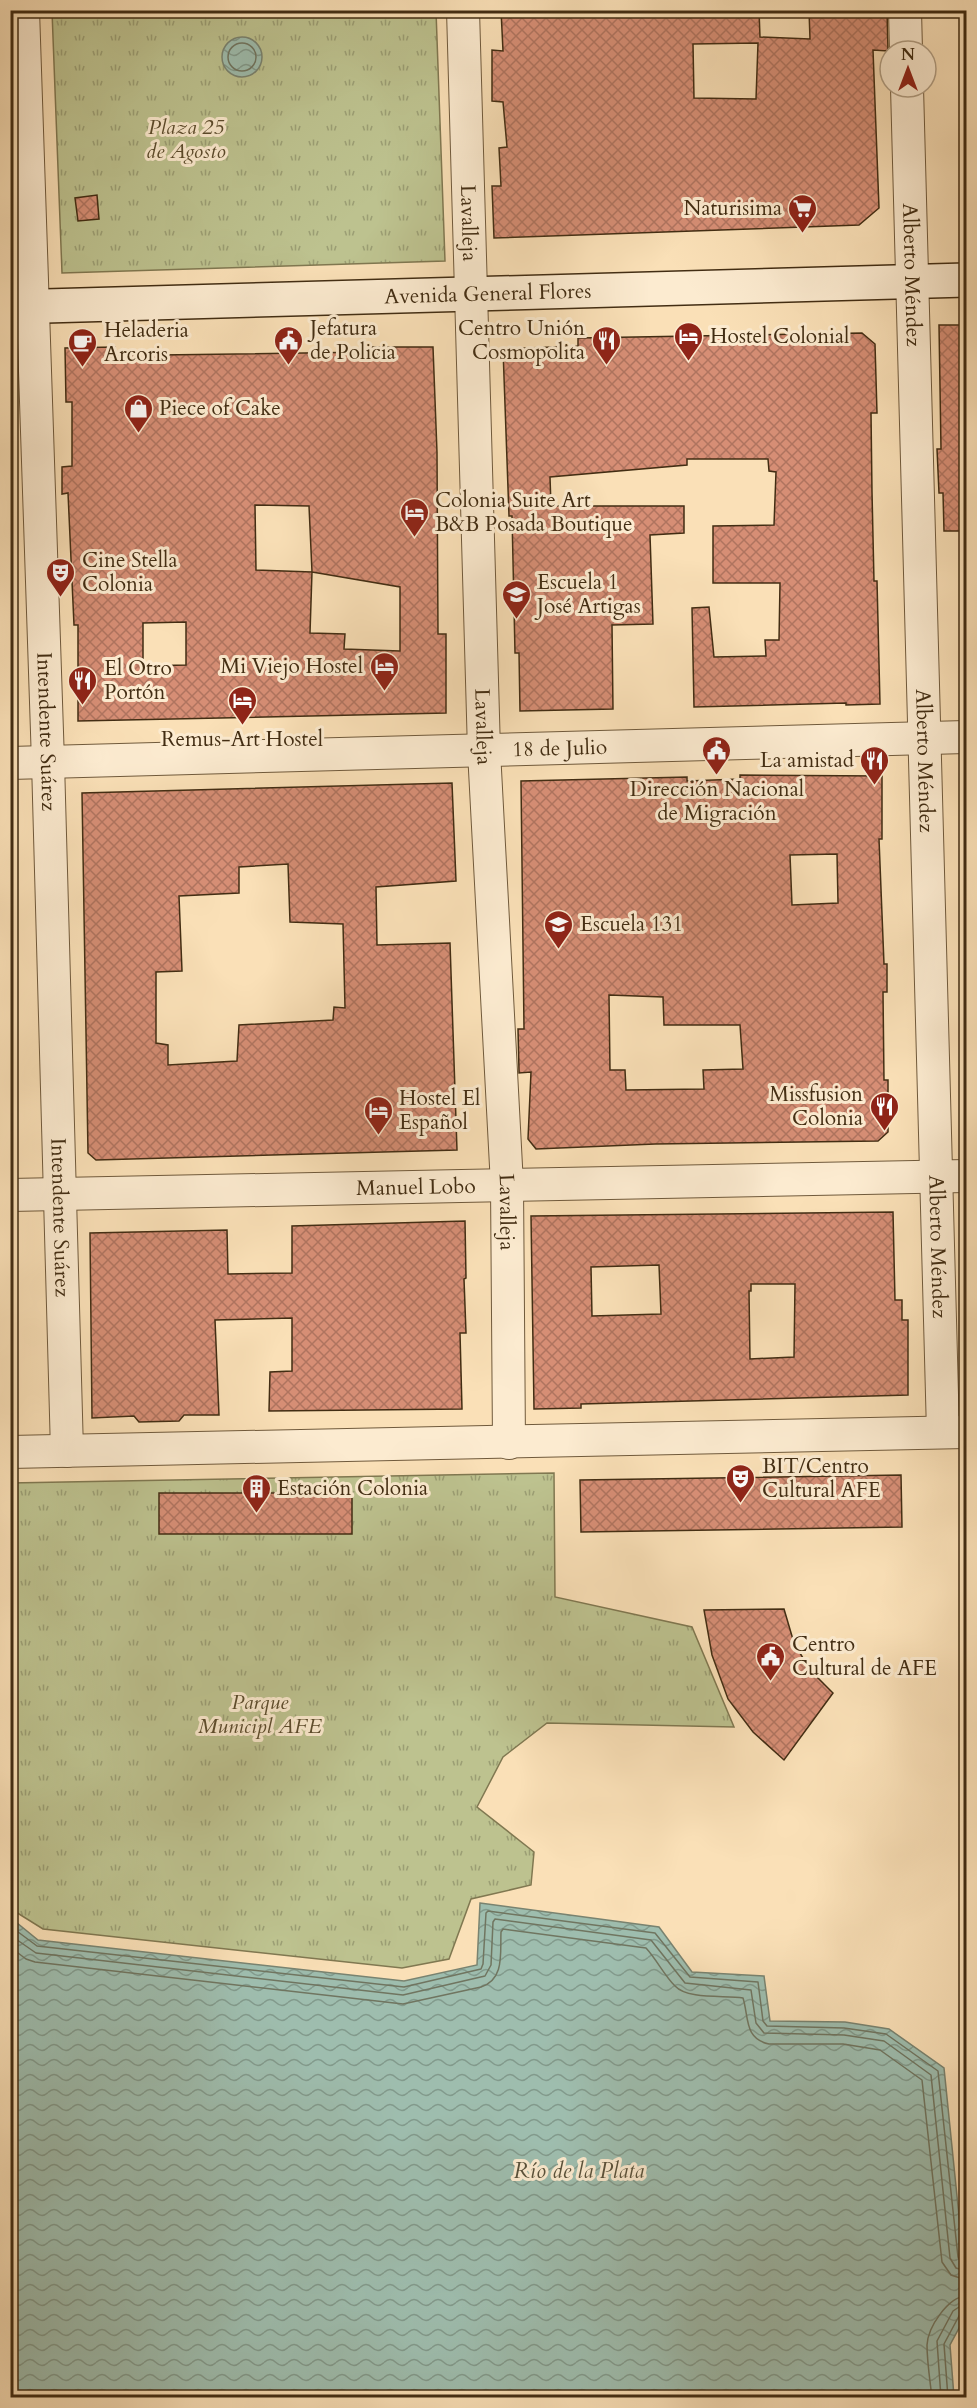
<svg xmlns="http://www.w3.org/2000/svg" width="977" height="2408" font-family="Cardo,serif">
	<defs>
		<pattern id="park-tufts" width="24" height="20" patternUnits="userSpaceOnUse" patternTransform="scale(1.5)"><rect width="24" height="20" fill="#bdc28f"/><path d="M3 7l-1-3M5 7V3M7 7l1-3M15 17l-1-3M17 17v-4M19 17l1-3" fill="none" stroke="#9b9e74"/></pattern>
		<pattern id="water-waves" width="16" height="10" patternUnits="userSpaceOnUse" patternTransform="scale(1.5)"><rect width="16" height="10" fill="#9ebdae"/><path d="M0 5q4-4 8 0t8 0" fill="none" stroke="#829a8c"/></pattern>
		<pattern id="building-cross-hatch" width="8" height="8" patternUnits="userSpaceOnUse" patternTransform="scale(1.5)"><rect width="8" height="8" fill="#d68e75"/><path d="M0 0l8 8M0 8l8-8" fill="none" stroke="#af745f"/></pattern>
	</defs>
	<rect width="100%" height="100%" fill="#fae0b7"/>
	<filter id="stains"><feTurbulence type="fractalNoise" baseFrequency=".00333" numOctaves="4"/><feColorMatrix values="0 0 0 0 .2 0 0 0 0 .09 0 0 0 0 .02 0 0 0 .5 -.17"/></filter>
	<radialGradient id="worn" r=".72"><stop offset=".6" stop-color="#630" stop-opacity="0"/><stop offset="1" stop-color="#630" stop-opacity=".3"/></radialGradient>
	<!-- park -->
	<g fill="url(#park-tufts)" stroke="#807851" stroke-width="1.5">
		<polygon points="52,11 436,11 445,261 62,273"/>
		<polygon points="554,1473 555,1597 692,1627 734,1727 547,1723 503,1757 477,1807 534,1852 531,1885 471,1899 449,1959 402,1968 43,1929 11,1909 10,1483"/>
	</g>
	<!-- water -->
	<g fill="url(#water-waves)" stroke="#798370" stroke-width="1.5">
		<circle cx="242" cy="57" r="20"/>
		<polygon points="480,1903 659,1927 692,1972 764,1976 770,2021 845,2022 889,2029 944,2068 966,2285 966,2315 950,2345 954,2397 11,2397 11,1918 38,1940 404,1981 477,1965"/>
	</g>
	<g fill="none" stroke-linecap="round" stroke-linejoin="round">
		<!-- shore -->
		<g stroke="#707560" stroke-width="1.5">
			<circle cx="242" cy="57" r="14"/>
			<polyline points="10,1926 37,1946 404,1987 481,1969 483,1964 486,1913 488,1911 655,1933 690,1977 758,1982 763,2021 767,2026 844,2028 886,2034 938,2071 958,2257 961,2262 966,2263"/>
			<polyline points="10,1935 36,1953 403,1995 485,1976 491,1965 493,1922 495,1919 651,1940 685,1983 751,1990 756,2023 764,2033 844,2035 884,2041 931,2075 950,2258 956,2268 966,2271"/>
			<path d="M 10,1947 L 26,1959 L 35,1962 L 403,2004 L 481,1987 C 505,1979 500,1953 501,1932 L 503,1929 L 646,1948 C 657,1960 664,1975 675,1986 C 688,2000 725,1995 743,1998 C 749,2017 744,2039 769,2044 L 843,2044 L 880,2050 L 922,2080 L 942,2262 L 951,2275 L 966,2280"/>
			<path d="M 932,2398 C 930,2380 927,2362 927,2345 C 928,2327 948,2297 966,2296"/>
			<polyline points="941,2398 937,2341 953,2311 959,2307 966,2306"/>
			<polyline points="948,2398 944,2344 959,2316 966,2313"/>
		</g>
	</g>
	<!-- building -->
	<g fill="url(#building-cross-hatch)" stroke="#422d13" stroke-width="1.5" fill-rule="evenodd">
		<path d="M 501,10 L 759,10 L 760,37 L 810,39 L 809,10 L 887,10 L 888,51 L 873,50 L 879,208 L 859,225 L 494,238 L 492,186 L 501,186 L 499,148 L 507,147 L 503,102 L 492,101 L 492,50 L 503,51 ZM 758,43 L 756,99 L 694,98 L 693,44 Z"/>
		<polygon points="97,195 99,219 78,221 75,198"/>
		<polygon points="939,325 966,325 966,531 944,531 943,493 939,493 937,449 941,449"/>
		<polygon points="862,333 875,344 877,413 871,413 872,492 874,581 877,581 880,704 846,705 846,703 694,707 692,608 709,607 714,657 766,656 765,640 779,640 780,583 713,583 713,526 774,525 776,472 769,471 768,459 687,459 687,465 550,477 551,506 684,506 684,533 650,535 653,624 612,625 613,709 520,711 519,653 515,653 512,516 509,516 503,349 578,346 578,338"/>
		<path d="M 115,347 L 115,355 L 159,355 L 371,352 L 371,347 L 433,347 L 437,452 L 438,634 L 446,634 L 446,713 L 78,721 L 78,625 L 74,625 L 68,493 L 62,494 L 62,467 L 72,466 L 72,402 L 66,402 L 65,348 ZM 255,505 L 309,506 L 312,572 L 256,570 ZM 312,572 L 400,587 L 400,651 L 344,649 L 345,634 L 310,633 ZM 186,622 L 186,665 L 143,666 L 143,623 Z"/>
		<path d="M 740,775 L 882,776 L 882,839 L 879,839 L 884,964 L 887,964 L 887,992 L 883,992 L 884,1080 L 888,1080 L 888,1132 L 878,1141 L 655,1144 L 536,1149 L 528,1139 L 531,1072 L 519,1073 L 519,1071 L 518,1029 L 524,1029 L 521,781 L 687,777 L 687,781 L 740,779 ZM 837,854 L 838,903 L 792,905 L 790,855 ZM 609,995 L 663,997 L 664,1025 L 740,1025 L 743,1069 L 703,1070 L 704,1089 L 626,1090 L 625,1070 L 610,1070 Z"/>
		<path d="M 452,783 L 456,881 L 376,887 L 377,945 L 450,943 L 457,1150 L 96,1160 L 88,1153 L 82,793 ZM 288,864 L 290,922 L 343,924 L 345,1008 L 334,1007 L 333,1020 L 239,1025 L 237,1061 L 168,1065 L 168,1045 L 156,1043 L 156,972 L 182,971 L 179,896 L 239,893 L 239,867 Z"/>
		<path d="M 893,1212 L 895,1300 L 902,1300 L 902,1320 L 908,1320 L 908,1395 L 581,1404 L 581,1408 L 534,1409 L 531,1216 ZM 659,1265 L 661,1314 L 592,1316 L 591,1267 ZM 751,1284 L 795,1284 L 794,1357 L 750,1359 L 749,1291 L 751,1291 Z"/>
		<polygon points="465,1221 466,1278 464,1279 466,1333 460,1333 462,1409 269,1411 270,1372 292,1371 292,1318 215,1320 219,1415 184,1415 179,1421 139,1422 134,1416 92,1418 90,1233 227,1230 228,1274 292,1273 292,1226"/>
		<polygon points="901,1475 902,1527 581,1532 580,1480"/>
		<rect x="159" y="1493" width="193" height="41"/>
		<polygon points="784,1609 794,1643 810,1670 833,1693 784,1760 753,1732 728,1699 712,1655 704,1610"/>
	</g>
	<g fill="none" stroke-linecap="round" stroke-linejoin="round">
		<defs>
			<g id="street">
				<path id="s1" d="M 23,10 L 48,762 L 67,1451"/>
				<path id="s2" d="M 463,10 L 484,751 L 507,1185 L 509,1443"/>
				<polyline points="905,10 906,51"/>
				<path id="s3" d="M 907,87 L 943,1432"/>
				<path id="s4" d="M 10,763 L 966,737"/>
				<path id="s5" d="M 10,1195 L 966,1176"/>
				<polyline points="10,1452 966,1432"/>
			</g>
			<g id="secondary">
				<path id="s6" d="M 10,307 L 966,280"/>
			</g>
		</defs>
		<!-- street casing -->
		<use href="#street" stroke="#705a3c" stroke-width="34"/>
		<!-- secondary casing -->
		<use href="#secondary" stroke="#422d13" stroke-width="36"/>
		<!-- street -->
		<use href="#street" stroke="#fcebd0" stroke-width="32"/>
		<!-- secondary -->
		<use href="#secondary" stroke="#fcebd0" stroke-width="33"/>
	</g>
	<!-- icons -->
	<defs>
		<symbol id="supermarket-pin" viewBox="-11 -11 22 30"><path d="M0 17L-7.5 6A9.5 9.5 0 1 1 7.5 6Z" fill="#8f2418" stroke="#fcebd0"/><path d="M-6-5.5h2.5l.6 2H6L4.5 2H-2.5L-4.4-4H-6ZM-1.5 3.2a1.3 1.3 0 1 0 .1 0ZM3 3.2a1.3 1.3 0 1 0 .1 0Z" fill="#fff"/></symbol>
		<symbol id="hotel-pin" viewBox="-11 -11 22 30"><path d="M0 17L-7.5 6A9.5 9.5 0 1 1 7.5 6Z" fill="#8f2418" stroke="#fcebd0"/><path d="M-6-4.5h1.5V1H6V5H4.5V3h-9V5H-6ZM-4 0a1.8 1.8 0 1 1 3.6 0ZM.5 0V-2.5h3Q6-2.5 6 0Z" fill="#fff"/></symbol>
		<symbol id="civic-pin" viewBox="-11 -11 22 30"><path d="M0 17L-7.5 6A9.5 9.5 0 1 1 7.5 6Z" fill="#8f2418" stroke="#fcebd0"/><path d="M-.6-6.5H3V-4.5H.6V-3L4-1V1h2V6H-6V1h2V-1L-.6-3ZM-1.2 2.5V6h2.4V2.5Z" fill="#fff"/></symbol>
		<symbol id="restaurant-pin" viewBox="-11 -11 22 30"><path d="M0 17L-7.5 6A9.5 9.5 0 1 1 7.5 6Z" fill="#8f2418" stroke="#fcebd0"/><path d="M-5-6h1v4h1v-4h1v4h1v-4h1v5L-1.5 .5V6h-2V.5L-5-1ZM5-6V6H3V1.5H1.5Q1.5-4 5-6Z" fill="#fff"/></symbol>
		<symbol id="cafe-pin" viewBox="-11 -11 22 30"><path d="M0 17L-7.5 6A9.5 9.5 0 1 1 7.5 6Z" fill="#8f2418" stroke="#fcebd0"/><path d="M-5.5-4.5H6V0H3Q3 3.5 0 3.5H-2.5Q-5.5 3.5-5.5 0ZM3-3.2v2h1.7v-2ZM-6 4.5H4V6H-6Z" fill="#fff"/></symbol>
		<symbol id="shop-pin" viewBox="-11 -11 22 30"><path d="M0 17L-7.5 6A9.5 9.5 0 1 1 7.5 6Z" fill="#8f2418" stroke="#fcebd0"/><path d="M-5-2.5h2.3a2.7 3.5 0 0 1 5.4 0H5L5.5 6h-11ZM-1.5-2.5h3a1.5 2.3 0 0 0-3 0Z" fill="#fff"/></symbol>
		<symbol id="theatre-pin" viewBox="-11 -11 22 30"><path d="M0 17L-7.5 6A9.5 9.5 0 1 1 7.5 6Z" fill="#8f2418" stroke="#fcebd0"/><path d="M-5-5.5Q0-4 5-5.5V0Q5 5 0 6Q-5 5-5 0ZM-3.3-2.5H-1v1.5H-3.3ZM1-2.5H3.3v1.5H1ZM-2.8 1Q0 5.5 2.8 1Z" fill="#fff"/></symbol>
		<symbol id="school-pin" viewBox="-11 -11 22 30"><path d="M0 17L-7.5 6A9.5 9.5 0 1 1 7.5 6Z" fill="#8f2418" stroke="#fcebd0"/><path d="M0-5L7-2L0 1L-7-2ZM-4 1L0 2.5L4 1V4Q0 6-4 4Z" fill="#fff"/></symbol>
		<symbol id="building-pin" viewBox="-11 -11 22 30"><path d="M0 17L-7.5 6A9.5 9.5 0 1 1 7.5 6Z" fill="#8f2418" stroke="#fcebd0"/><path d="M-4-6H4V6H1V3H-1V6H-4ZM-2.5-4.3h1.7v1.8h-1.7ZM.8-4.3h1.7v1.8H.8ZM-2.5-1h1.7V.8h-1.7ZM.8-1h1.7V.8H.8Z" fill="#fff"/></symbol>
	</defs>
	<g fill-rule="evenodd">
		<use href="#supermarket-pin" x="786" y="192" width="33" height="45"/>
		<use href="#hotel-pin" x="672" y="320" width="33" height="45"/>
		<use href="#civic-pin" x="272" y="324" width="33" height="45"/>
		<use href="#restaurant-pin" x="590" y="324" width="33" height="45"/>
		<use href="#cafe-pin" x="66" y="326" width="33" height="45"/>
		<use href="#shop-pin" x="122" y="392" width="33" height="45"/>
		<use href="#hotel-pin" x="398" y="496" width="33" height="45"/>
		<use href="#theatre-pin" x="44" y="556" width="33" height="45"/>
		<use href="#school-pin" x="500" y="578" width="33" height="45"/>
		<use href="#hotel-pin" x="368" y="650" width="33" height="45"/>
		<use href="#restaurant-pin" x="66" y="664" width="33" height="45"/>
		<use href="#hotel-pin" x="226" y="684" width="33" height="45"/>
		<use href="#civic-pin" x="700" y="734" width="33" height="45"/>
		<use href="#restaurant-pin" x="858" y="744" width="33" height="45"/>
		<use href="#school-pin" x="542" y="908" width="33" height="45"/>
		<use href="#restaurant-pin" x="868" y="1090" width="33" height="45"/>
		<use href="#hotel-pin" x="362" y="1094" width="33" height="45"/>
		<use href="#theatre-pin" x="724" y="1462" width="33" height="45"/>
		<use href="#building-pin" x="240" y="1472" width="33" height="45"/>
		<use href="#civic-pin" x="754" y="1640" width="33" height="45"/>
	</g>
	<g text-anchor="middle" stroke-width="6" stroke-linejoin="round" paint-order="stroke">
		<!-- park labels -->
		<g font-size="21" font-style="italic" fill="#5b4b2c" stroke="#fcebd0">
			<text x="186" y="134">Plaza 25<tspan x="186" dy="24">de Agosto</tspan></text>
			<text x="260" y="1709">Parque<tspan x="260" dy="24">Municipl AFE</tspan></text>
		</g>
		<!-- poi labels -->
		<g font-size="21" fill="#422d13" stroke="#fcebd0" text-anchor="start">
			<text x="782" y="215" text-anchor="end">Naturisima</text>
			<text x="310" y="335">Jefatura<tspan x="310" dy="24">de Policia</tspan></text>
			<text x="585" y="335" text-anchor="end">Centro Unión<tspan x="585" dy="24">Cosmopolita</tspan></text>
			<text x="104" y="337">Heladeria<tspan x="104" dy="24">Arcoris</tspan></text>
			<text x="710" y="343">Hostel Colonial</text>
			<text x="159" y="415">Piece of Cake</text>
			<text x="435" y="507">Colonia Suite Art<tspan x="435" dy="24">B&amp;B Posada Boutique</tspan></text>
			<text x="82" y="567">Cine Stella<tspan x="82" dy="24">Colonia</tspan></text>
			<text x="537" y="589">Escuela 1<tspan x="537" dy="24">José Artigas</tspan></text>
			<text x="363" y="673" text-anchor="end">Mi Viejo Hostel</text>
			<text x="104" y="675">El Otro<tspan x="104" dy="24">Portón</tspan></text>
			<text x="242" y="746" text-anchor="middle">Remus-Art Hostel</text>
			<text x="854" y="767" text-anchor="end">La amistad</text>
			<text x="717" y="796" text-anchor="middle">Dirección Nacional<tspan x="717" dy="24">de Migración</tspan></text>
			<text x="580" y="931">Escuela 131</text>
			<text x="863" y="1101" text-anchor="end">Missfusion<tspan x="863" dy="24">Colonia</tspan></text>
			<text x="399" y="1105">Hostel El<tspan x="399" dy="24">Español</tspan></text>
			<text x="762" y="1473">BIT/Centro<tspan x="762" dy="24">Cultural AFE</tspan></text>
			<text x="277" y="1495">Estación Colonia</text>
			<text x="792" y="1651">Centro<tspan x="792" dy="24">Cultural de AFE</tspan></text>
		</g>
		<!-- street labels -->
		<g font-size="21" fill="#422d13" stroke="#fcebd0">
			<text dy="7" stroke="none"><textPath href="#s2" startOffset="213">Lavalleja</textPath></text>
			<text dy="7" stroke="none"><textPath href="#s3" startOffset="188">Alberto Méndez</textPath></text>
			<text dy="7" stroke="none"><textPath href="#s6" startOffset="478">Avenida General Flores</textPath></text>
			<text dy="7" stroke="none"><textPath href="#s2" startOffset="717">Lavalleja</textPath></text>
			<text dy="7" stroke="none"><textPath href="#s1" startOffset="722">Intendente Suárez</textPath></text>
			<text dy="7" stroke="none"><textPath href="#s4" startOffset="550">18 de Julio</textPath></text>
			<text dy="7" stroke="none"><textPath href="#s3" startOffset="674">Alberto Méndez</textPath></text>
			<text dy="7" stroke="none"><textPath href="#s5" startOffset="406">Manuel Lobo</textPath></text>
			<text dy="7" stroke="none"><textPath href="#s2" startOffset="1203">Lavalleja</textPath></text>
			<text dy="7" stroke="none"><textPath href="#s1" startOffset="1208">Intendente Suárez</textPath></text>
			<text dy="7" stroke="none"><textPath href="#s3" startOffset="1160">Alberto Méndez</textPath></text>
		</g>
		<!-- water labels -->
		<g font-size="22" font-style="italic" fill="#59513a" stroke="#fcebd0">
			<text x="579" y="2178">Río de la Plata</text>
		</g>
	</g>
	<!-- margin -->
	<rect width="977" height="2408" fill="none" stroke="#fae0b7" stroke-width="36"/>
	<rect x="12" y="12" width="953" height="2384" fill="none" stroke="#422d13" stroke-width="3"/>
	<rect x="18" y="18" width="941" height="2372" fill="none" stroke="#422d13" stroke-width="1.5"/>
	<!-- north arrow -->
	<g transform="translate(908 69)"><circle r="28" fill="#fcebd0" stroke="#b29f84" stroke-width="1.5"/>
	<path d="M0-4.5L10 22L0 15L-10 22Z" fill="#8f2418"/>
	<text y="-9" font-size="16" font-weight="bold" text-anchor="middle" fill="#422d13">N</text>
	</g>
	<rect width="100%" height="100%" filter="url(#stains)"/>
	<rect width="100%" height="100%" fill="url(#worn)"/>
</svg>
